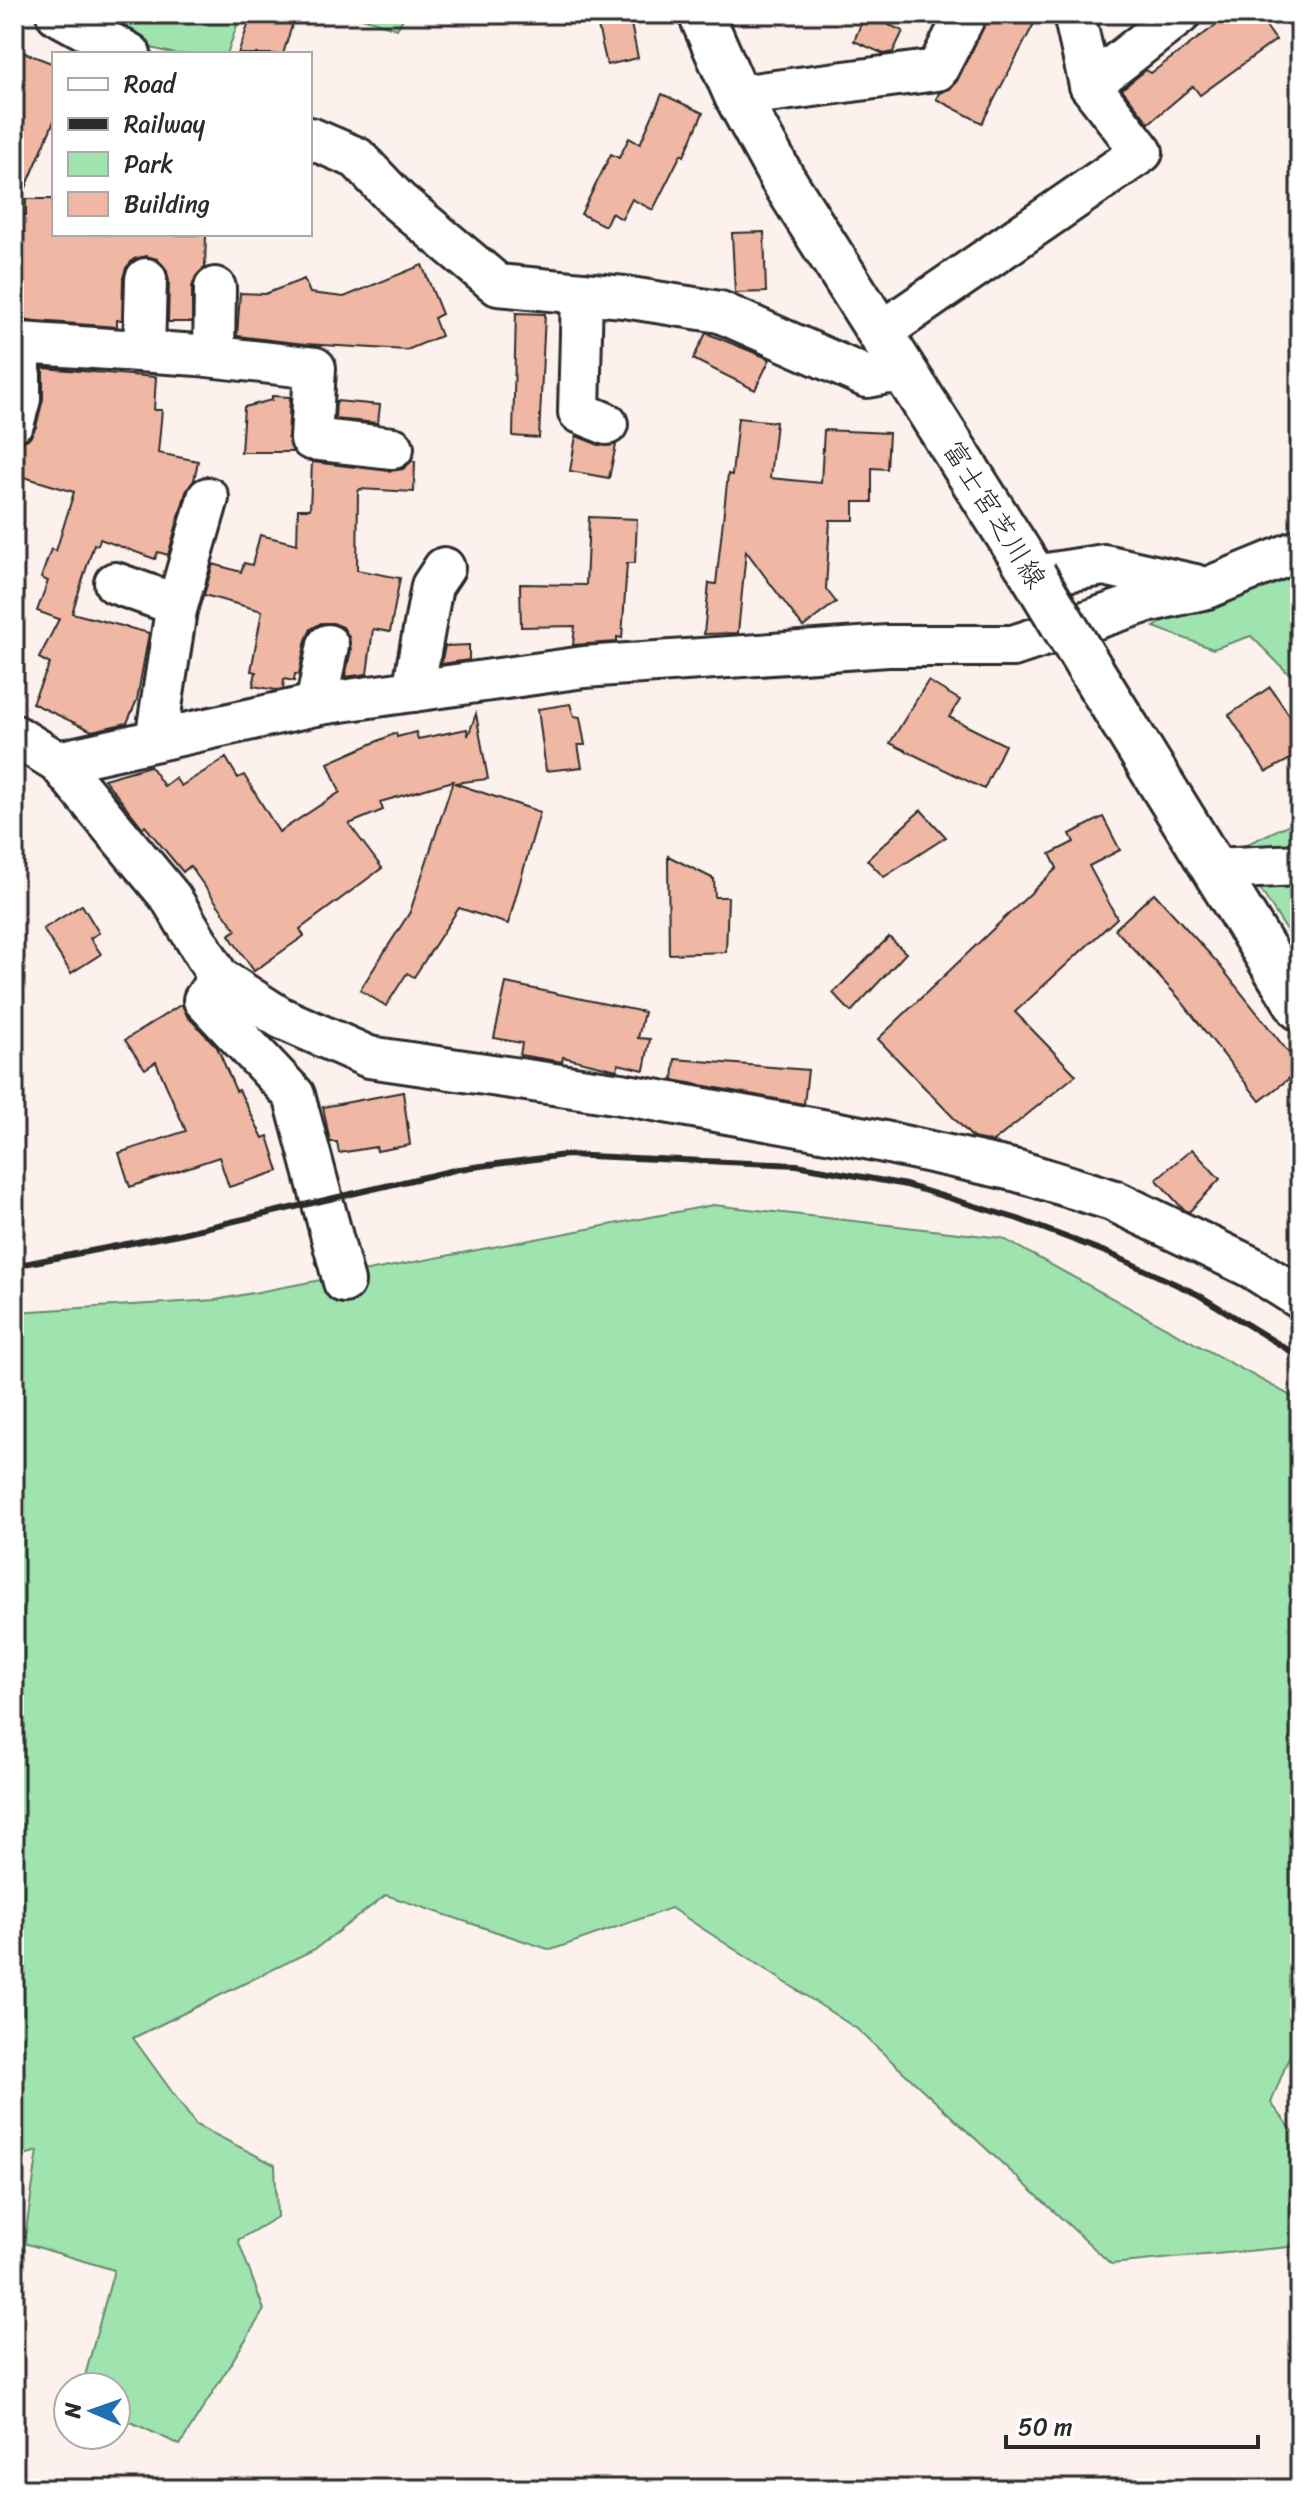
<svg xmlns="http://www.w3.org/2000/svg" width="1314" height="2503" font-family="Sriracha,'Klee One',sans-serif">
	<rect width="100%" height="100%" fill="#fcf1ed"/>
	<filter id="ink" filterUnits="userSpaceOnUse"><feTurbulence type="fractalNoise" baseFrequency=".0125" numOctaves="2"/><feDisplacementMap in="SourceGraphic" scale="16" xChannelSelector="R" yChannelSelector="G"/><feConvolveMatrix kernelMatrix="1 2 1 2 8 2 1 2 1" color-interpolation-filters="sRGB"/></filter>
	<g filter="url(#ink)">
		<!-- green -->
		<g fill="#9fe4af" stroke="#65886d" stroke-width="2">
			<polygon points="109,14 241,14 227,54 176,54 151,48"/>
			<polygon points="350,14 406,14 397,29"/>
			<polygon points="1300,540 1300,685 1251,636 1213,649 1154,627 1283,546"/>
			<polygon points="1300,819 1300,951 1235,850"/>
			<polygon points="713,1205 1002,1238 1300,1401 1300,2029 1271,2103 1300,2140 1300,2246 1111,2264 857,2029 671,1908 551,1950 386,1895 315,1949 133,2038 196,2125 275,2165 277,2217 238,2240 264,2310 180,2445 116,2415 116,2387 82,2387 114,2270 24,2243 38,2151 14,2158 14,1312 216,1300"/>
		</g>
		<!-- building -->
		<g fill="#f0b8a4" stroke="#2b2b2b" stroke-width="2">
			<polygon points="252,14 268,14 293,22 283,54 238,54"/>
			<polygon points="595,14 629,14 638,58 607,65"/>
			<polygon points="865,14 893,14 889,25 903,31 893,52 884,54 854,41"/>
			<polygon points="990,14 1039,14 982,123 936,99 939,93 950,89 957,81"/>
			<polygon points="1231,14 1257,14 1276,40 1200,95 1193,86 1149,123 1122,89 1146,70 1151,73"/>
			<polygon points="20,51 54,64 54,121 25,190"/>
			<polygon points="662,94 703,113 684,156 681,154 653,210 632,199 622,219 611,213 605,226 581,214 611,154 619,158 629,138 640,144"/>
			<polygon points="26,199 52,199 54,234 206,235 205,267 196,276 192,287 192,322 168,322 169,280 166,269 157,259 146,256 134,259 126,268 123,278 122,320 117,320 117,327 24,320 23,269 19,269 18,215 26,215"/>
			<polygon points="764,232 766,292 735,293 732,233"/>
			<polygon points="422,265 442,314 434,318 441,336 407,350 305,344 237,336 240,293 265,294 304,279 310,293 344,297"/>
			<polygon points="516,313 545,314 539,438 513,436"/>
			<polygon points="706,333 770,359 755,390 693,359"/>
			<polygon points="43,368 156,377 154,410 162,410 158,453 198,461 194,480 186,492 168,555 158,552 155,559 100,539 98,545 94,544 72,613 149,633 137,700 127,723 92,731 32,703 50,664 39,658 59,619 37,611 48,581 41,578 51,549 56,551 74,492 14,474 19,443 30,438 36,427 43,399"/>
			<polygon points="272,396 290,397 288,438 293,452 241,452 244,407 272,400"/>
			<polygon points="336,401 380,405 378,423 335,419"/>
			<polygon points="738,418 776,422 770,478 821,483 824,430 889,433 887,469 872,468 872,502 854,502 854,520 830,520 826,589 836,602 803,627 746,551 738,633 704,634 709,583 716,584 728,474 732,475"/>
			<polygon points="576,436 599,445 616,445 609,478 570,471"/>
			<polygon points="412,461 415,461 414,492 360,489 358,492 357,570 400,578 390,632 373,629 367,674 345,677 351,650 349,637 343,627 333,623 321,623 311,629 306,640 299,674 295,674 294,681 284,679 283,689 276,690 253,686 256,672 251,671 262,611 204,595 213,564 241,572 244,563 252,565 260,535 297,544 298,509 310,509 312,462 390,471 403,469"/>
			<polygon points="589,517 637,519 635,563 627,563 622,638 617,637 617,642 573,645 575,626 521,627 520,584 586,585"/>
			<polygon points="469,645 469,660 441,664 445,646"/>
			<polygon points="928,681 960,700 949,717 1005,745 984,789 890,743"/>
			<polygon points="1270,687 1300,731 1300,754 1266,772 1229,715"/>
			<polygon points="570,704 574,716 580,717 585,745 578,745 582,767 546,771 538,709"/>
			<polygon points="476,714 488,779 454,783 540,812 508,924 459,908 414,977 407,973 386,1006 360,990 410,912 453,781 380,802 383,810 349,824 382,868 300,929 304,936 254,971 229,935 236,930 190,866 183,872 145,826 143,828 104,779 150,766 164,786 175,778 181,786 226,758 238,778 244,775 279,832 340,792 328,763 396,733 397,737 416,732 418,739 467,729 468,736"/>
			<polygon points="921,810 946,837 884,877 867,860"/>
			<polygon points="1103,817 1120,850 1089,866 1117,918 1015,1012 1076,1075 993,1142 973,1138 878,1039 1057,868 1050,854 1074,842 1070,834"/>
			<polygon points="668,856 714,879 715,897 728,897 726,952 669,954"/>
			<polygon points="1154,893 1216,961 1300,1067 1300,1070 1260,1101 1178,997 1115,929"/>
			<polygon points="82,905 99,933 90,938 101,954 71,973 43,929"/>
			<polygon points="889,937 906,953 851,1012 833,993"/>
			<polygon points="506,983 644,1012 638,1038 650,1039 644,1070 618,1064 617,1070 563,1057 562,1062 520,1055 522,1043 494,1038"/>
			<polygon points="182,1004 187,1016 217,1047 236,1091 239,1090 263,1138 268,1136 279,1171 229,1187 219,1157 130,1187 119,1153 186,1131 156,1062 145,1069 125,1040"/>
			<polygon points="675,1059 808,1070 804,1104 673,1080"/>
			<polygon points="403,1092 410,1145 377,1151 376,1147 339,1153 337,1142 330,1142 323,1107"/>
			<polygon points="1192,1149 1220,1179 1189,1212 1182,1208 1156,1179"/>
		</g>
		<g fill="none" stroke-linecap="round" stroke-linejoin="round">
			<defs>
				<g id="minor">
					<polyline points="57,14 130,54"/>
					<polyline points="1074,14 1090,85"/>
					<polyline points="737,96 937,70 966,14"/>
					<polyline points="310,138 357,158 398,201 498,285 624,297 720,312 867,377 888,373 908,374"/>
					<polyline points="582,293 579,412 607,424"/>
					<polyline points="881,332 1142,152 1090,85 1180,14"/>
					<polyline points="144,351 146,279"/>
					<polyline points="214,356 215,288"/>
					<polyline points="14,421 20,399 20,343 198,355 315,368 311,439 393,448"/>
					<polyline points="1034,576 1104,565 1195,585"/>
					<polyline points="115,583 177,605"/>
					<polyline points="413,691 432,586 444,568"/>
					<polyline points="316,705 328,645"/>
					<polyline points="14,735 58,762 171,898 219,978 281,1018 369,1057 621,1094 866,1138 1018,1171 1112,1200 1251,1267 1300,1298"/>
					<polyline points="156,740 176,610 208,498"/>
					<polyline points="58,762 320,704 584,667 888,646 1013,646 1142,603 1207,588 1300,550"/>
					<polyline points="1213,869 1300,865"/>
					<polyline points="219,978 204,1000 294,1095 344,1282"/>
				</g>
				<g id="major">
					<polyline points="701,14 737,96 782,178 1034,576"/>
					<polyline points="1089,667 1300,1008"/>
				</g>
			</defs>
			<!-- minor casing -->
			<use href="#minor" stroke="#2b2b2b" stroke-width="46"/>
			<!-- major casing -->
			<use href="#major" stroke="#2b2b2b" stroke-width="50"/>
			<!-- minor -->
			<use href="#minor" stroke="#fff" stroke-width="40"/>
			<!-- major -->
			<use href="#major" stroke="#fff" stroke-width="44"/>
			<!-- rail -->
			<polyline stroke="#2b2b2b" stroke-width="6" points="14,1266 183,1233 459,1169 565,1155 797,1165 906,1185 1018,1219 1108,1253 1197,1294 1300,1357"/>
			<defs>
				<polyline id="major-bridge" points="1034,576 1089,667"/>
			</defs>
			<!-- major-bridge casing -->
			<use href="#major-bridge" stroke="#2b2b2b" stroke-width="50" stroke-linecap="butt"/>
			<!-- major-bridge -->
			<use href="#major-bridge" stroke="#fff" stroke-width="44"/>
		</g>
	</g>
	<g text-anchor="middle" stroke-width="8" stroke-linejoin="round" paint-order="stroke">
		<!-- street labels -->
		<g font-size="28" fill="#2b2b2b" stroke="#fff">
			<text transform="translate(995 514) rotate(58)" y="10">富士宮芝川線</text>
		</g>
	</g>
	<!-- margin -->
	<rect width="1314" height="2503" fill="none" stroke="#fff" stroke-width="48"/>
	<rect x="24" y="24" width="1266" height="2455" fill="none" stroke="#2b2b2b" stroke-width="3" filter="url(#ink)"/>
	<!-- legend -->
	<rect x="52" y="52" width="260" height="184" fill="#ffffff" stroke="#aaaaaa" stroke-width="2"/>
	<rect x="68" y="78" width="40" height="12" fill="#ffffff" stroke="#aaaaaa" stroke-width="2"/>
	<text x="124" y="92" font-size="24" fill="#2b2b2b">Road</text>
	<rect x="68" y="118" width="40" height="12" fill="#2b2b2b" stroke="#aaaaaa" stroke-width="2"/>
	<text x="124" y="132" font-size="24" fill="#2b2b2b">Railway</text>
	<rect x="68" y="152" width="40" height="24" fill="#9fe4af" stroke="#aaaaaa" stroke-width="2"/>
	<text x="124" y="172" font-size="24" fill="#2b2b2b">Park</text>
	<rect x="68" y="192" width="40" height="24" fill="#f0b8a4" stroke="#aaaaaa" stroke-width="2"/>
	<text x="124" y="212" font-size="24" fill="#2b2b2b">Building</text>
	<!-- north arrow -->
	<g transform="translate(92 2411) rotate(272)"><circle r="38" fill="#ffffff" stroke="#aaaaaa" stroke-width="2"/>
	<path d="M0-6L14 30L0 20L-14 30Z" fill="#1f6fb2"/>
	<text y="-12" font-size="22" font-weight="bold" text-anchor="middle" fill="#2b2b2b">N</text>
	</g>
	<!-- scale -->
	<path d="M1006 2435v12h252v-12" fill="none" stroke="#2b2b2b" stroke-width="4"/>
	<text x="1018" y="2435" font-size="24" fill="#2b2b2b" stroke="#ffffff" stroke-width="6" paint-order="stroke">50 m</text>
</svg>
